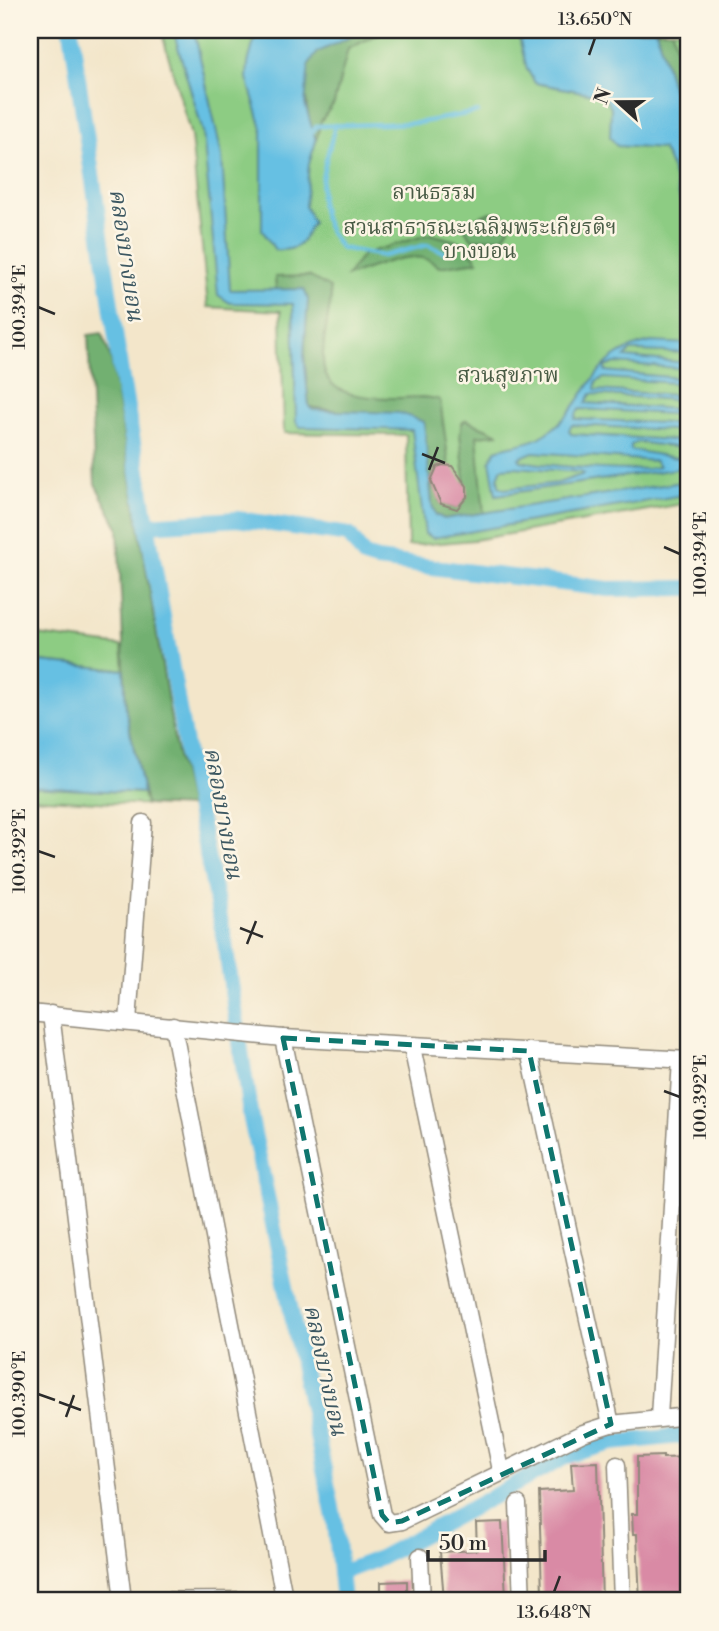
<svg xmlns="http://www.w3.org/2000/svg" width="719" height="1631" font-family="'Libre Bodoni','Noto Serif Thai',serif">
	<rect width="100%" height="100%" fill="#fcf5e5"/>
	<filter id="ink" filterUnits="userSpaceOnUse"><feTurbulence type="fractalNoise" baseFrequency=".0143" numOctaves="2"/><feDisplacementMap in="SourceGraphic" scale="14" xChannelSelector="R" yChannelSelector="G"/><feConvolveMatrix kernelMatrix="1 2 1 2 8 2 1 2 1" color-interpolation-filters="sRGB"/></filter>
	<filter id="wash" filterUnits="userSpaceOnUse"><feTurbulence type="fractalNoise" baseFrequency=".00686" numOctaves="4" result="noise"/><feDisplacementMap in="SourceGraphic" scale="28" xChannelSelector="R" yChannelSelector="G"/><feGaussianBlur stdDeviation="1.57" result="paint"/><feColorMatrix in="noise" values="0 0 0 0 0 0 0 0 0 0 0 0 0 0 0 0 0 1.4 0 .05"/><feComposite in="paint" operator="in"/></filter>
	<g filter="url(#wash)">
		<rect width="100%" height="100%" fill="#f3e6ca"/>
		<!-- green -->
		<g fill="#8dcc83" stroke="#5c7c57" stroke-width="2">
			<polygon points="161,30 689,30 689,503 474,540 408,546 406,435 284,433 281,311 208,307 191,136"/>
			<polygon points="30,634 122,646 124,670 30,661"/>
			<polygon points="30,787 143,793 146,805 30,798"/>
		</g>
		<!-- forest -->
		<g fill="#72b071" stroke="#4e6e4e" stroke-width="2">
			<path d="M 365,30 L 386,30 L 348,49 L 334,103 L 321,121 L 316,141 C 307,121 296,66 319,51 C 333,42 351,37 365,30 Z"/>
			<path d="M 656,30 L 672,30 C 678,60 689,86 689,116 L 672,87 Z"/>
			<polygon points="491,212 503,214 509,228 503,237 473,240 465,230 465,222"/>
			<path d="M 430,234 L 464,243 L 478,261 L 439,267 C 416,244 374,268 347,276 L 363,254 Z"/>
			<path d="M 309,276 L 330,288 L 331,298 C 320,369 306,398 397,398 C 411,398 427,395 440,400 L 449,465 L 437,467 L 431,481 L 441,504 L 457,509 L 467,497 L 460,434 L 462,423 L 466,420 L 499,434 L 477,436 L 484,514 L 444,519 L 436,515 L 432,505 L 424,422 L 309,407 L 304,355 L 308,300 L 304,289 L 276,290 L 275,277 Z"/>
			<polygon points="102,333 111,359 175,743 190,807 146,805 126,711 118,527 95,484 88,335"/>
		</g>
		<!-- water -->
		<g fill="#66c0e3" stroke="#487687" stroke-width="2" fill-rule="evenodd">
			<polygon points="173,30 194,30 222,156 230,290 304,289 308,300 304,355 309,407 313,410 400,413 424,422 432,505 436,515 444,519 689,481 689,494 433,538 425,534 412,430 300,427 296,422 293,304 230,303 218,295 203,132"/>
			<path d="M 257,30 L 365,30 L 318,52 L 309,64 L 305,104 L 316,141 L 309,164 L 305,206 L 313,222 C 301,243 302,251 275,250 L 262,230 L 262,129 L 247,78 L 248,63 Z"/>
			<path d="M 517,30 L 656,30 L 672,87 L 689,116 L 689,221 C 676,199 677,171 662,149 L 617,146 L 610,137 L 611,108 L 604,96 L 535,83 L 527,69 Z"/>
			<path d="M 651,342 L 689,344 L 689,353 L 638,351 L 630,351 L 625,357 L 689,363 L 689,369 L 615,363 L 605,367 L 605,371 L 689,379 L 689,384 L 604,378 L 596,382 L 595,390 L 689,396 L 689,401 L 591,394 L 586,403 L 689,410 L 689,415 L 581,409 L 577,412 L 575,419 L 689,424 L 689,431 L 572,425 L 569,430 L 571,434 L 689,441 L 689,449 L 637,442 L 631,445 L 631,450 L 677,458 L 689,455 L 689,461 L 676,469 L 496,495 L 490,461 L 496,450 C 514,444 532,444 547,433 C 593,400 587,355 651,342 ZM 533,452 L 655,461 L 659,466 C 643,475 544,465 521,461 L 519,458 ZM 514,467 L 580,472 L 584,474 L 558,483 L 504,489 L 499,486 L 498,477 L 502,468 Z"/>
			<polygon points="30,661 124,670 126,711 143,793 30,787"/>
		</g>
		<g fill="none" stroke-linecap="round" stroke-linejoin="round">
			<!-- stream -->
			<g stroke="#66c0e3" stroke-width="4.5">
				<path d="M 335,125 C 325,170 306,206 341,248 L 383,256 L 427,245 L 444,252"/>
				<polyline points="312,132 317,126 417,123 478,112"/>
			</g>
			<!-- canal -->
			<g stroke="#66c0e3" stroke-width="16">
				<polyline points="71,30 121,373 188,761 225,943 251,1119 335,1522 343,1601"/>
				<polyline points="148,525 237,519 349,535 364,556 377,560 608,589 689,588"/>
				<polyline points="340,1573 380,1558 569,1455 611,1443 689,1435"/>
			</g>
		</g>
		<g id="blocks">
			<!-- building -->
			<g fill="#d98aa5">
				<polygon points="443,465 452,466 467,486 467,497 457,509 441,504 431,481 437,467"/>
				<polygon points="663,1456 663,1458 689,1457 689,1601 640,1601 637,1534 633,1534 632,1514 637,1514 637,1457"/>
				<polygon points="598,1462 602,1601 576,1601 575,1594 542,1595 539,1492 573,1490 571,1463"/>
				<polygon points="502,1522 506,1597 444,1599 440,1552 477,1550 476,1523"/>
				<polygon points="407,1581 407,1601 381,1601 381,1582"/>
			</g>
		</g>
	</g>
	<g filter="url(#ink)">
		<use href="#blocks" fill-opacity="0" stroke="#8f887a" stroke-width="2"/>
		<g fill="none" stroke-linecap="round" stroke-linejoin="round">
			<defs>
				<g id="minor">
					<polyline points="30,1013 283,1038 689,1060"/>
					<polyline points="51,1014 123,1600"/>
					<polyline points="128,1021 143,823"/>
					<polyline points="283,1038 382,1515 389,1523 402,1521 583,1433 611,1424 689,1416"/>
					<polyline points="412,1047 501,1470"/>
					<polyline points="529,1051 611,1424"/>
					<polyline points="659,1417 681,1060"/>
					<polyline points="617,1465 622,1601"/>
					<polyline points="518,1504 522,1601"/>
					<polyline points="420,1557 422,1601"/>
					<polyline points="75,1601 277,1600 284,1597 173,1026"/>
				</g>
			</defs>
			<!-- minor casing -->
			<use href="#minor" stroke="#8f887a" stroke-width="19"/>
			<!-- minor -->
			<use href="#minor" stroke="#fff" stroke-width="16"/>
		</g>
	</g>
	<!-- marked area -->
	<path fill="none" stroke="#0f766e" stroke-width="5" stroke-dasharray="14 9" stroke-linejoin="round" d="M 283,1038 L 529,1051 L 611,1424 L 402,1521 L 389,1523 L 382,1515 Z"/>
	<!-- ticks -->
	<path fill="none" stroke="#2b2b2b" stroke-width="2.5" d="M 589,55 L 595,38M 38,307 L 55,314M 422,454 L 445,463M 429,470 L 438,447M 664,547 L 680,554M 38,851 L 55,857M 240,928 L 263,937M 247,944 L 256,921M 664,1091 L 680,1097M 38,1394 L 55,1400M 59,1402 L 81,1410M 66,1417 L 74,1395M 554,1592 L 560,1576"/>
	<g text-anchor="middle" stroke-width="5" stroke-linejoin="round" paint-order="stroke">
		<!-- park labels -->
		<g font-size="21" fill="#485b45" stroke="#fcf5e5">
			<text x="434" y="199">ลานธรรม</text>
			<text x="480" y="234">สวนสาธารณะเฉลิมพระเกียรติฯ<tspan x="480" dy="24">บางบอน</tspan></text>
			<text x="508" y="382">สวนสุขภาพ</text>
		</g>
		<!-- water labels -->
		<g font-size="23" font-style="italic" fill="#3d5862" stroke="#fcf5e5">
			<text transform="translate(127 255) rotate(82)" y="8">คลองบางบอน</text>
			<text transform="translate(224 813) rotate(80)" y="8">คลองบางบอน</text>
			<text transform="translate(326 1370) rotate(78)" y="8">คลองบางบอน</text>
		</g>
	</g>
	<!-- margin -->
	<rect width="719" height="1631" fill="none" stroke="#fcf5e5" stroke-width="77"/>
	<!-- north arrow -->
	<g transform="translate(618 102) rotate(291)" stroke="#fcf5e5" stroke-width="5" paint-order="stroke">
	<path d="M0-5L12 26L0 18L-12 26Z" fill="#2b2b2b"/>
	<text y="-10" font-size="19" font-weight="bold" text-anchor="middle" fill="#2b2b2b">N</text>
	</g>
	<!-- scale -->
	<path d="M428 1550v10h117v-10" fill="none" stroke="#2b2b2b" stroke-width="3.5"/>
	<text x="439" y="1550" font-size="21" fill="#2b2b2b" stroke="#fcf5e5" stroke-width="5" paint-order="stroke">50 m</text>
	<rect x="38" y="38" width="642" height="1554" fill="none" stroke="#2b2b2b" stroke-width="2.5"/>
	<g font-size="18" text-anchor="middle" fill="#2b2b2b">
		<text x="595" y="25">13.650°N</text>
		<text transform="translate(19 307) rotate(-90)" y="6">100.394°E</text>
		<text transform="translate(700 554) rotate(-90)" y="6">100.394°E</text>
		<text transform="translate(19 851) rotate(-90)" y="6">100.392°E</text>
		<text transform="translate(700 1097) rotate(-90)" y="6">100.392°E</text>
		<text transform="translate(19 1394) rotate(-90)" y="6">100.390°E</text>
		<text x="554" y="1618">13.648°N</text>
	</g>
</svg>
